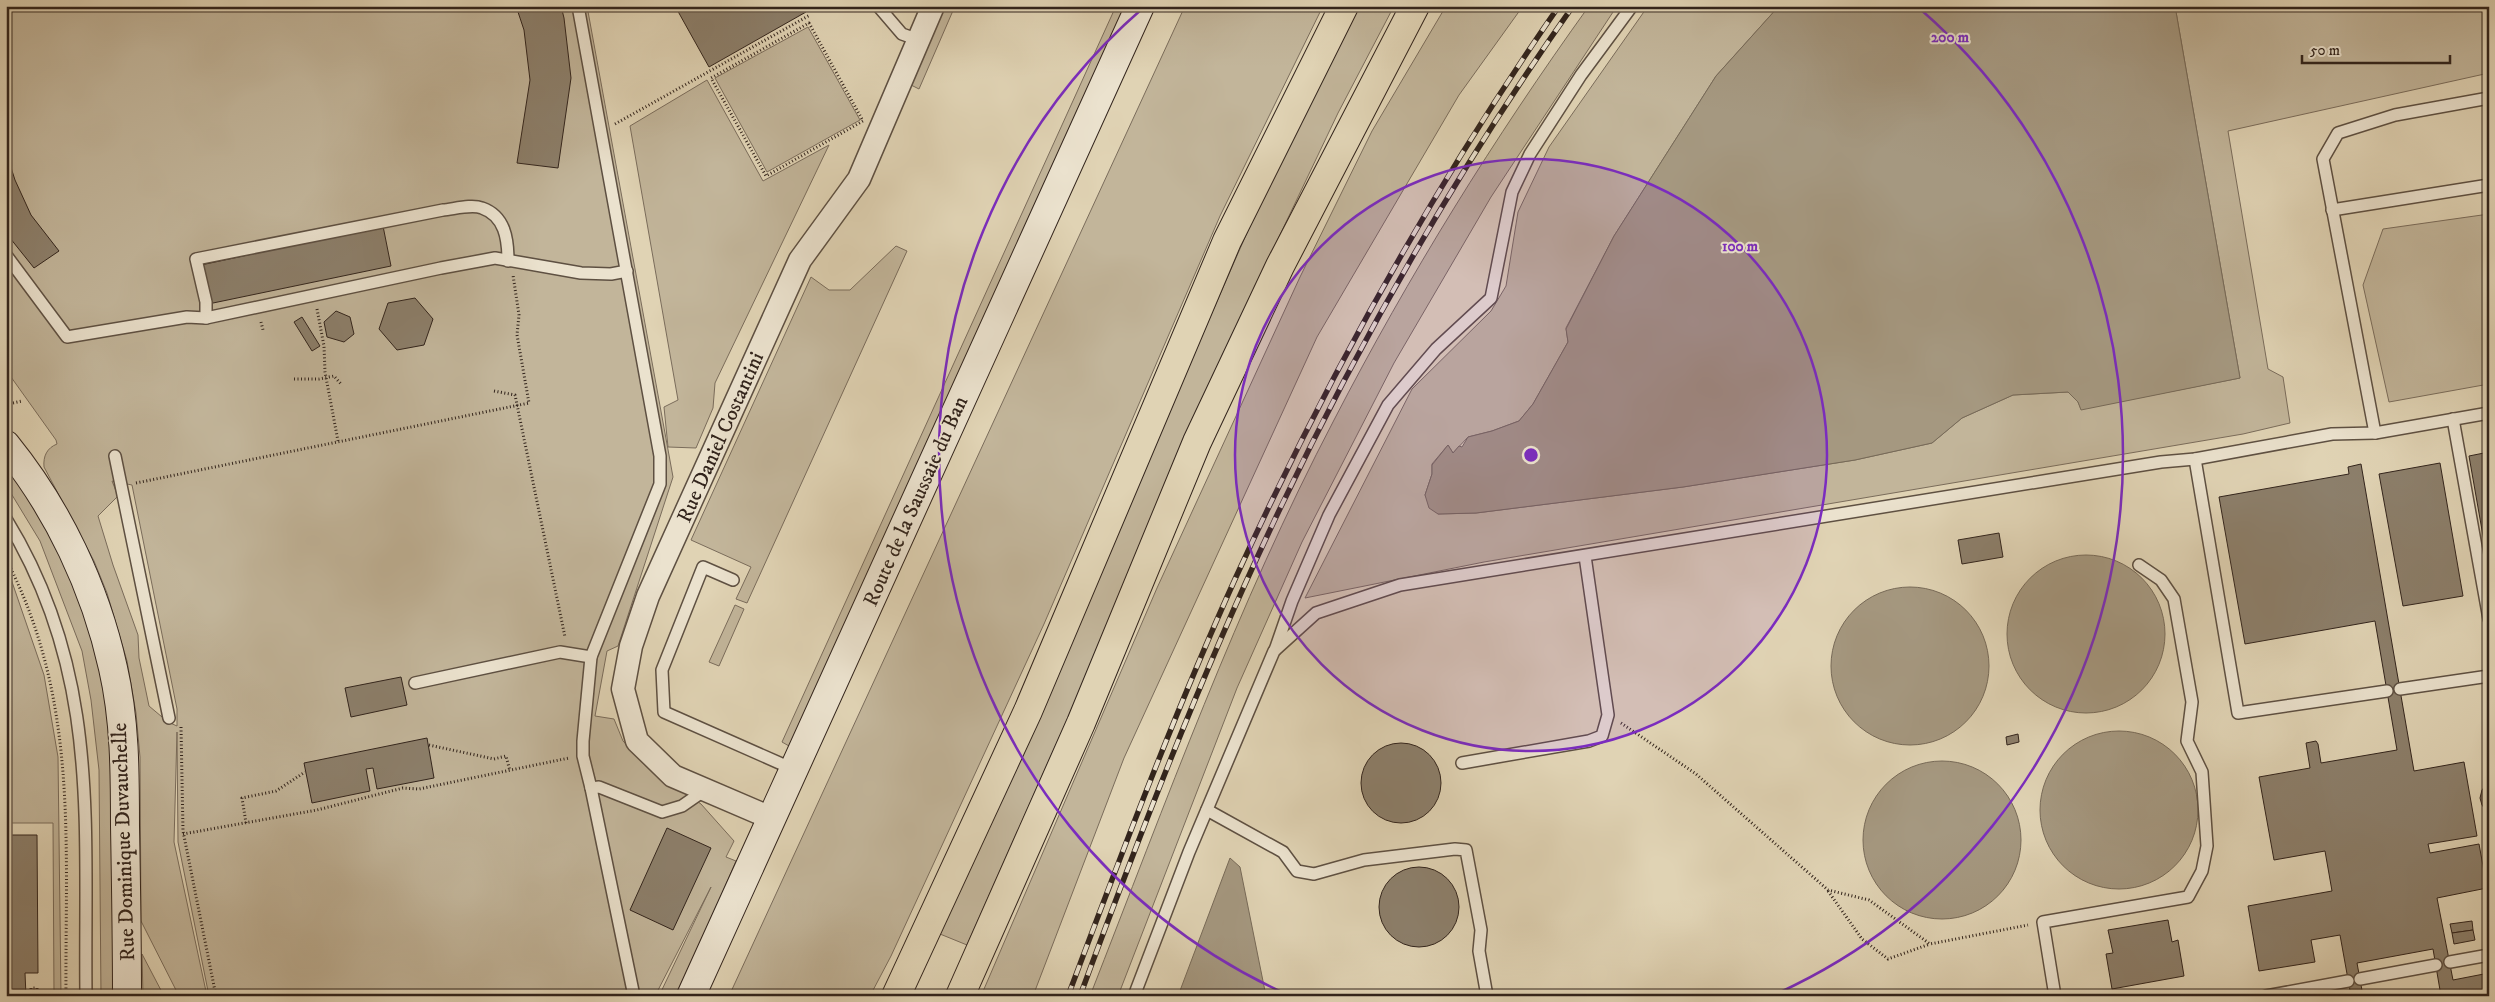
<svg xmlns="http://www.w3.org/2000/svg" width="2495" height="1002" font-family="'IM FELL DW Pica',serif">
	<rect width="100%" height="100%" fill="#e0d3b4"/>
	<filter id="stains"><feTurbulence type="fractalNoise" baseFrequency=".004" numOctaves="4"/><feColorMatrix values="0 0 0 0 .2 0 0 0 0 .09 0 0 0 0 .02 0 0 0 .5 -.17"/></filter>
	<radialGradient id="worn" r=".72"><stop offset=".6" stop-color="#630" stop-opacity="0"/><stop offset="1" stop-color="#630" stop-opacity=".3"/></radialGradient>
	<!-- green -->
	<g fill="#c2b59a" stroke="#7a6c5b" fill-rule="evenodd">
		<path d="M 6,6 L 587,6 L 673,477 L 618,646 L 607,651 L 595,716 L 614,719 L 623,741 L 645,764 L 701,804 L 734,841 L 726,857 L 736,861 L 678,996 L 659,996 L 711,887 L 655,996 L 209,996 L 178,842 L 177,732 L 174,842 L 207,996 L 179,996 L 141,921 L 140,757 L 136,713 L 127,661 L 107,593 L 94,561 L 44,467 C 43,456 47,448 57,444 L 56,440 L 6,370 ZM 112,481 L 132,485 L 177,709 L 177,726 L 168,722 L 149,706 L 139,658 L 138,635 L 113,565 L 98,516 L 118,496 Z"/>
		<polygon points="942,6 955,6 919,89 911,85"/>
		<polygon points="1116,6 1128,6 834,657 789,746 782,742"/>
		<polygon points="1185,6 1323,6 1220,216 1044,624 891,956 870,996 729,996"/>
		<polygon points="1355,6 1394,6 1338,113 1248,302 1190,443 967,945 940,934 1292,130"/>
		<polygon points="1446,6 1523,6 1459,95 1317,337 1124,758 1033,996 981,996 1157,588 1300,277 1372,131"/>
		<path d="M 1589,6 L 1617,6 L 1491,197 L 1394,363 L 1302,542 L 1237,688 L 1118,996 L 1090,996 C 1166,802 1237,605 1334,420 C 1409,275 1494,138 1589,6 Z"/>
		<polygon points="1648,6 1779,6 1716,76 1614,236 1566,328 1568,342 1533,404 1519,421 1492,431 1468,437 1453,453 1448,445 1432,464 1432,474 1425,495 1438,514 1476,513 1683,487 1855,460 1932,443 1962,418 2013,395 2068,392 2078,402 2081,409 2240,378 2175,6 2489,6 2489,73 2228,131 2268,369 2283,377 2290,423 2243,434 1484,562 1305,598 1412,389 1491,311 1506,286 1518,212 1549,147"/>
		<polygon points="808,27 860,120 767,172 715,78"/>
		<polygon points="707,80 763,181 829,145 715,383 713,408 696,448 668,447 664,407 678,400 630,126"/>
		<polygon points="2489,214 2489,384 2389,402 2363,285 2383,229"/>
		<polygon points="896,246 907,251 747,603 736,599 751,567 691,540 811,277 829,290 850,290"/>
		<polygon points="6,461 41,510 93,624 113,727 117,996 101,996 99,770 91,700 82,651 40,541 6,485"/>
		<polygon points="6,571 10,576 44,675 58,757 61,996 54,996 53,823 6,823"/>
		<polygon points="735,605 744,609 719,666 709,662"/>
		<polygon points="142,954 164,996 143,996"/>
	</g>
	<!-- water -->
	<g fill="#a59880" stroke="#776a58">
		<polygon points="1779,6 2175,6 2240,378 2081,410 2078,402 2068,392 2013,395 1962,418 1932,443 1855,460 1683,487 1476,513 1438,514 1429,508 1425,495 1432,474 1432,465 1448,445 1453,453 1459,446 1462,447 1468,437 1492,431 1519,421 1533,404 1568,342 1566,329 1614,236 1716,76"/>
		<circle cx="2086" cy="634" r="79"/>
		<circle cx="1910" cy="666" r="79"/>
		<circle cx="2119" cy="810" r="79"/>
		<circle cx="1942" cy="840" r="79"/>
		<polygon points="1230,858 1240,867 1266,996 1178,996"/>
	</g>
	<!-- building -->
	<g fill="#8c7f6b" stroke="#32241c">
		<polygon points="516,6 561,6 564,18 571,78 558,168 517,163 530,80 524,30"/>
		<polygon points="675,6 803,6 806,12 709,67"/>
		<polygon points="6,9 11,11 6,30"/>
		<polygon points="6,152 15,180 31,215 59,251 34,268 6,233"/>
		<polygon points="383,226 391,266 213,303 209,302 201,265"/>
		<polygon points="415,298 433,319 424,345 397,350 379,329 388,303"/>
		<polygon points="336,311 350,317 354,334 344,342 327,337 324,322"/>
		<polygon points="302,317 320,346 312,351 294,322"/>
		<polygon points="2489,452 2489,570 2469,456"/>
		<polygon points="2440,463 2463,596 2403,606 2379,474"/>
		<polygon points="2361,464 2414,771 2464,762 2477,836 2428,844 2430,853 2479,844 2487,888 2437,898 2453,980 2489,973 2489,996 2441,996 2433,949 2357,963 2363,996 2351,996 2340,935 2311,940 2315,962 2259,971 2248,906 2332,891 2325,851 2274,860 2259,777 2310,768 2306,743 2316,741 2318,744 2321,763 2397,750 2375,621 2245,644 2219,497 2349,474 2348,467"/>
		<polygon points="1999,533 2003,557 1962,564 1958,540"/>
		<polygon points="401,677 407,705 351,717 345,688"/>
		<polygon points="2018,734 2019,742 2007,745 2006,737"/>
		<polygon points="427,738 434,778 377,789 373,768 366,769 370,791 312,803 304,763"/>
		<circle cx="1401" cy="783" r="40"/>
		<polygon points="2489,781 2489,815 2482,805 2480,798 2482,790"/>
		<polygon points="667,828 711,848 673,930 630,910"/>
		<polygon points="6,835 37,835 38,973 25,973 26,996 6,996"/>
		<circle cx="1419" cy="907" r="40"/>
		<polygon points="2168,920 2172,942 2178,940 2184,976 2112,989 2106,954 2113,953 2108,930"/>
		<polygon points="2472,921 2473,930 2452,933 2450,924"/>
		<polygon points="2473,930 2475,940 2454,944 2452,933"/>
	</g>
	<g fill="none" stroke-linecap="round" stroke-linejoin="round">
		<defs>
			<g id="lane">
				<polyline points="578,6 660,456 660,484 591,657 583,741 583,756 591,788 599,787 662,812 682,806 705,790"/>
				<polyline points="878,6 902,34 919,40"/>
				<polyline points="2332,210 2489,185"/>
				<polyline points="6,255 67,337 187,317 206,318 441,268 495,258 581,273 611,274 627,271"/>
				<path d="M 206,318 L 206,302 L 196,259 L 443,210 C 454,209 472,204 482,208 C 505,216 508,239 508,261"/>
				<polyline points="2453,419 2489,619"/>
				<polyline points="2375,433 2323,159 2338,133 2395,115 2489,98"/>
				<polyline points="115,456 169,718"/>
				<polyline points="2195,459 2238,713 2387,691"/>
				<path d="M 6,519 C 101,673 84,823 86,996"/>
				<polyline points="733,580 703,567 662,670 664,712 793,769"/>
				<polyline points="1275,650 1292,601 1329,515 1388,405 1436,349 1491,298 1512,192 1530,154 1581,75 1632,6"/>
				<polyline points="415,683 560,652 591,657"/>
				<polyline points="2400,689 2489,676"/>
				<polyline points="1462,763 1589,741 1602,736 1608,715 1585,556"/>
				<polyline points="591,788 634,996"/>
				<polyline points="1207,810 1283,852 1297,871 1314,874 1364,860 1455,849 1466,850 1481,930 1479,951 1487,996"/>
				<polyline points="2450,962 2489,955"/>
				<polyline points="2360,979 2436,965"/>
				<polyline points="1134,996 1189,852 1274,651 1316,613 1400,585 2161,462 2195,459 2332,434 2375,433 2489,413"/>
				<polyline points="2055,996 2043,922 2188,897 2202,871 2207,846 2202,772 2187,741 2192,702 2174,599 2161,580 2139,565"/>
				<polyline points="2266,996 2348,981"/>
			</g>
			<polyline id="street" points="771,818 673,776 637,741 623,689 631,646 648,596 800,260 859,179 933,6"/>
			<g id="secondary">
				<path d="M 6,445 C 58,509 95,587 113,668 C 125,720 125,773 125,826 C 126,882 127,939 127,996"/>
				<polyline points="691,996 1140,6"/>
			</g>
			<g id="highway">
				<polyline points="896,996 1028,711 1227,241 1344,6"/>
				<polyline points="960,996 1081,723 1197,442 1280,266 1415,6"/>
			</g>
		</defs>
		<!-- lane casing -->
		<use href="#lane" stroke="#5e5042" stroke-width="14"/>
		<!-- street casing -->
		<use href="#street" stroke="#5e5042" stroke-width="25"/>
		<!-- secondary casing -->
		<use href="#secondary" stroke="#32241c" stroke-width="30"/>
		<!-- highway casing -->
		<use href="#highway" stroke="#32241c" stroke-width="30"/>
		<!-- path -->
		<g stroke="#32241c" stroke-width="3" stroke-dasharray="1 2.5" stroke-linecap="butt">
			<polygon points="809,23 863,121 766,176 711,78"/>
			<polyline points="615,124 810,15"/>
			<polyline points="317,309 324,346 325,372 338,441"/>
			<polyline points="261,322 263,330"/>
			<polyline points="294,379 319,379 334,376 341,384"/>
			<polyline points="494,391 515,395 565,637"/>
			<polyline points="13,403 22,401"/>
			<polyline points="136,483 529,403 517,335 519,315 513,275"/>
			<path d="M 6,559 C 79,700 65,843 66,996"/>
			<polyline points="1621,723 1696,774 1828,890 1869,900 1930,944 2028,925"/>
			<polyline points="181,727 183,831 216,996"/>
			<polyline points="429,745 494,759 506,756 510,771"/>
			<polyline points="246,823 242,798 276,791 305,772"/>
			<polyline points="183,834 317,810 403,788 419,789 569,758"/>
			<polyline points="1828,891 1862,939 1888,959 1930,944"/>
			<polyline points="31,996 31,988 37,988 37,996"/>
		</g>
		<!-- lane -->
		<use href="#lane" stroke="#ebe2ce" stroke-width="11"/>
		<!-- street -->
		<use href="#street" stroke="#ebe2ce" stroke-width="22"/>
		<!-- secondary -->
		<use href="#secondary" stroke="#ebe2ce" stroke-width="28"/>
		<!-- highway -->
		<use href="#highway" stroke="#e0d3b4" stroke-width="28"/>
		<defs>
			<g id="rail">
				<path d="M 1068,996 C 1121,855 1174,714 1236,577 C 1327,378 1434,186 1559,6"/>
				<path d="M 1080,996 C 1138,839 1198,683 1269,532 C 1355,348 1456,172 1573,6"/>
			</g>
		</defs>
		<!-- rail casing -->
		<use href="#rail" stroke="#32241c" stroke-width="5.5"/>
		<!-- rail -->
		<use href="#rail" stroke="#ebe2ce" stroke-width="4" stroke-dasharray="11" stroke-linecap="butt"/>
	</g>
	<!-- distance rings -->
	<circle cx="1531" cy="455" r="296" fill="#7b2cbf" fill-opacity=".12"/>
	<g fill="none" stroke="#7b2cbf" stroke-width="2.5">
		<circle cx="1531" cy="455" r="296"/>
		<path d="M1286 994A592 592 0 0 1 1143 8M1919 8A592 592 0 0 1 1776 994"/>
	</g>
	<g text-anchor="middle" stroke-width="4" stroke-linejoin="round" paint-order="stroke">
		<!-- street labels -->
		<g font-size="21" fill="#32241c" stroke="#ebe2ce">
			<text transform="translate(720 437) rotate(-66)" y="7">Rue Daniel Costantini</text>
			<text transform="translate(915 501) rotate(-66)" y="7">Route de la Saussaie du Ban</text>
			<text transform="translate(123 842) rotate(-92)" y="7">Rue Dominique Duvauchelle</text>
		</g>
	</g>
	<circle cx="1531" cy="455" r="8" fill="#7b2cbf" stroke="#ebe2ce" stroke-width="2.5"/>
	<g font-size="15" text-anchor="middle" font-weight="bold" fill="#7b2cbf" stroke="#ebe2ce" stroke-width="4" stroke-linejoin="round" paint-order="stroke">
		<text x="1950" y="42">200 m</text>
		<text x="1740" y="251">100 m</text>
	</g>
	<!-- margin -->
	<rect width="2495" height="1002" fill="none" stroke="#e0d3b4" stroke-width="25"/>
	<rect x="8" y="8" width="2480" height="987" fill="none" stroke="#32241c" stroke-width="2.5"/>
	<rect x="12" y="12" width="2470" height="977" fill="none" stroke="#32241c"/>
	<!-- scale -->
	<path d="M2302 55v8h148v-8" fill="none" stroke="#32241c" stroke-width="2.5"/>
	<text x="2310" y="55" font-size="15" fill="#32241c" stroke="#ebe2ce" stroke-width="4" paint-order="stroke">50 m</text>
	<rect width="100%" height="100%" filter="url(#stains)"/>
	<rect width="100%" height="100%" fill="url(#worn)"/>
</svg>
